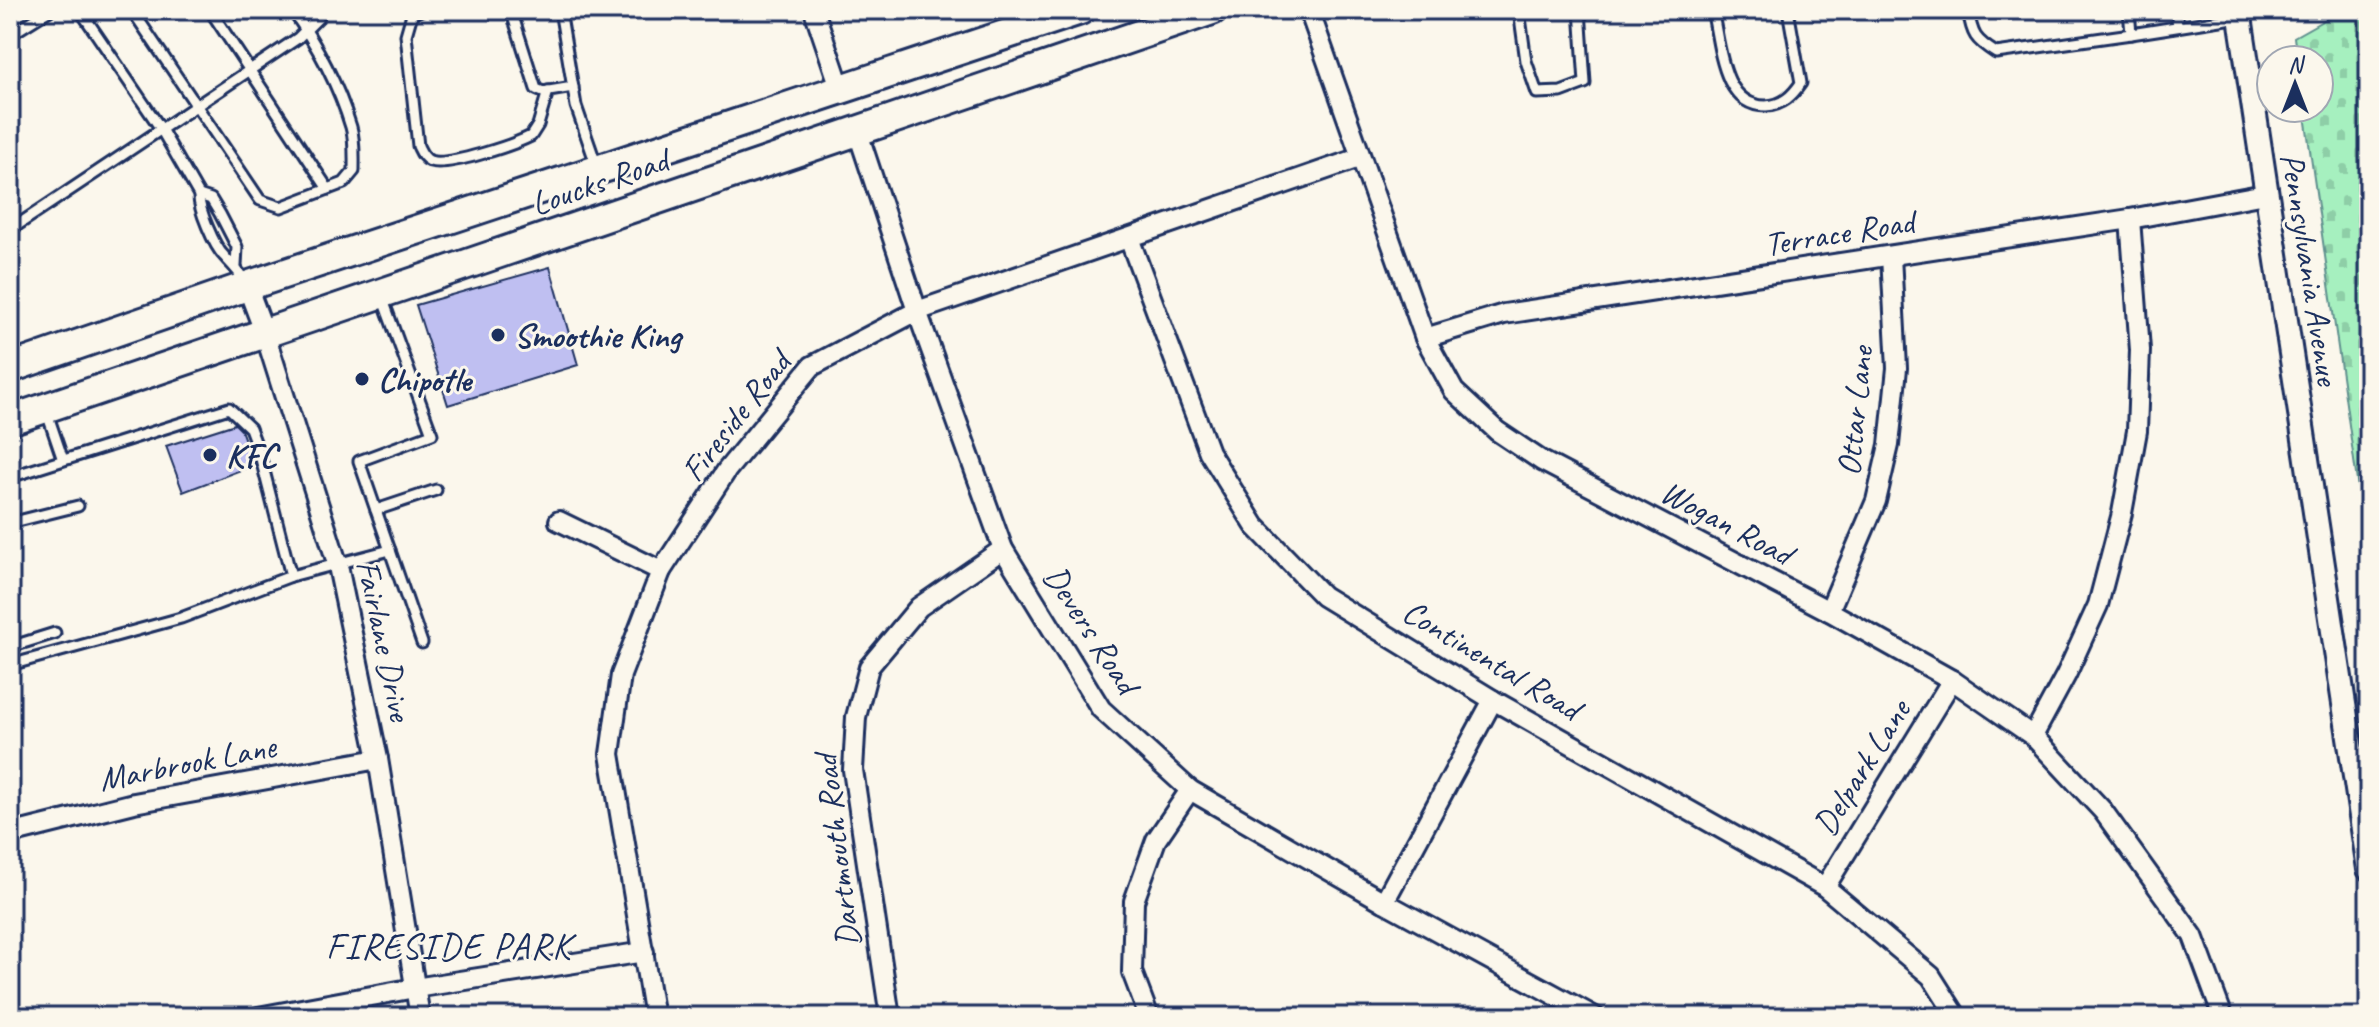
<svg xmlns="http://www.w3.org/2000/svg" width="2379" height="1027" font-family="Caveat,sans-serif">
	<defs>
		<pattern id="cemetery-stones" width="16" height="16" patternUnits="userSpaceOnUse" patternTransform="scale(2)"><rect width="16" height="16" fill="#a6f0bf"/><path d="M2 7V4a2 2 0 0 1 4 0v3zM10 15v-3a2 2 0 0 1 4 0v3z" fill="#8ecea7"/></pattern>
	</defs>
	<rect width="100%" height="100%" fill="#fbf7ec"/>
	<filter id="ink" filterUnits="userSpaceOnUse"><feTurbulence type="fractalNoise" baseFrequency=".0125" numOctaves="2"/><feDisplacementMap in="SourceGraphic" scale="16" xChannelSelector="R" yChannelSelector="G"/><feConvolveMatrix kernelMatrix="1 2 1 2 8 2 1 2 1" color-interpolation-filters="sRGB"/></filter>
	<g filter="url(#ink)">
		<!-- cemetery -->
		<polygon fill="url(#cemetery-stones)" stroke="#60908e" stroke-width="2" points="2342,10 2369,10 2369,566 2304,108 2319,108 2319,60 2297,60 2294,37"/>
		<!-- building -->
		<g fill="#bfbff1" stroke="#1b2f5e" stroke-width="2">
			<polygon points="550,267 578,365 448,405 416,305"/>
			<polygon points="235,424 241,430 254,465 183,492 166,446"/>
		</g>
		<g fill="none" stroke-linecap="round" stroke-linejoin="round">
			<defs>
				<g id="service">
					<path d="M 80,10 L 161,129 L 199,195 C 198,208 214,246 224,256 C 233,267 237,267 244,281"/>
					<path d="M 132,10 L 260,200 L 281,207 L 344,183 L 354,171 C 354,157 355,140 351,127 C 339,87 317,44 292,10"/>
					<polyline points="210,10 328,189"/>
					<path d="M 421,10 L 412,14 L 406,35 L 418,146 C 421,152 423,158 430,161 C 448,167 513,145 531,136 L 538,125 L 548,91"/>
					<polyline points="511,10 536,89 543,92 573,87"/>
					<polyline points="560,10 576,106 597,167"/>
					<polyline points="1519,10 1526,61 1537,93 1561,92 1585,83 1580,10"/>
					<path d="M 1712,10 C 1720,42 1721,106 1766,106 C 1783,105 1792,96 1801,83 L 1788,10"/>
					<path d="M 1968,10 C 1972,35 1975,40 1996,53 L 2131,34 L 2240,17 L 2266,10"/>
					<polyline points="2129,10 2131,34"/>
					<polyline points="2176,10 2178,26"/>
					<polyline points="10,35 50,10"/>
					<polyline points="199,195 211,199 220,214 237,247 236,266"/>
					<polyline points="10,230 298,38 318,18 321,10"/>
					<polyline points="382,297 432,434 359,461 422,643"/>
					<polyline points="46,410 63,460"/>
					<polyline points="10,477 229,408 250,428 260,455 291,576"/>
					<polyline points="376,510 436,490"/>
					<polyline points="10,523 78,506"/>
					<polyline points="10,647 55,633"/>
					<polyline points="10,665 181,618 291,576 390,550"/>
				</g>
				<g id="minor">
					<polyline points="814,10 841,90"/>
					<polyline points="1309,10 1425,338 1454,391 1497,431 1542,461 1829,611 1952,680 2033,736 2103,811 2193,936 2223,1017"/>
					<polyline points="857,130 917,311 1003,549 1101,709 1190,790 1384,902 1595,1017"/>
					<polyline points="1129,238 1209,452 1255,526 1323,596 1493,700 1825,887 1931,976 1957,1017"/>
					<polyline points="247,286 265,334 338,566 378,759 420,1017"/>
					<polyline points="1425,338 1504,314 2130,219 2265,194"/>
					<polyline points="559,521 661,571"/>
					<polyline points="1829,611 1876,501 1889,445 1897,368 1891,256"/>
					<polyline points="2033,736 2066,675 2098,605 2122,513 2137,431 2140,350 2130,219"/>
					<polyline points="10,834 134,803 378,759"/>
					<polyline points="1825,887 1952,680"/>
					<polyline points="1384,902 1493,700"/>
					<polyline points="258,1017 415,988 644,952"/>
					<polyline points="654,1017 610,754 621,675 661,571 727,470 812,366 917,311 1359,158"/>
					<polyline points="890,1017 853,770 856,717 869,667 919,607 1003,549"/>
					<polyline points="1149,1017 1132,972 1134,901 1156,840 1190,790"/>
				</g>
				<polyline id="tertiary" points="2239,10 2369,869"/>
				<g id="trunk">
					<polyline points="10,368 247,286 1080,10"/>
					<polyline points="10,420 1212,10"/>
				</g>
			</defs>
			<!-- service casing -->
			<use href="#service" stroke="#1b2f5e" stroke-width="15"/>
			<!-- minor casing -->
			<use href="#minor" stroke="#1b2f5e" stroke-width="24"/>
			<!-- tertiary casing -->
			<use href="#tertiary" stroke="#1b2f5e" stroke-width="28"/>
			<!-- trunk casing -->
			<use href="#trunk" stroke="#1b2f5e" stroke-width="34"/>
			<!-- service -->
			<use href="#service" stroke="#fbf7ec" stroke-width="9"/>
			<!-- minor -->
			<use href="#minor" stroke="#fbf7ec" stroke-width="18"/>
			<!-- tertiary -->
			<use href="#tertiary" stroke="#fbf7ec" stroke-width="22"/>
			<!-- trunk -->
			<use href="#trunk" stroke="#fbf7ec" stroke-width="28"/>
		</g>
	</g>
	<!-- markers -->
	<g fill="#1b2f5e" stroke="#fbf7ec" stroke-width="3">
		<circle cx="498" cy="335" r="8"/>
		<circle cx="362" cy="379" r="8"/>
		<circle cx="210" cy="455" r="8"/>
	</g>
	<g text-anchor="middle" stroke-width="6" stroke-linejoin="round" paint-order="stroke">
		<!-- street labels -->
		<g font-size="34" fill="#1b2f5e" stroke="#fbf7ec">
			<text transform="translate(599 181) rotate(-19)" y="12">Loucks Road</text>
			<text transform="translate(1839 232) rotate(-9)" y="12">Terrace Road</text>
			<text transform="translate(2311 269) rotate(81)" y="12">Pennsylvania Avenue</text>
			<text transform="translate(1854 411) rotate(-84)" y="12">Ottar Lane</text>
			<text transform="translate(735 416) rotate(-52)" y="12">Fireside Road</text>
			<text transform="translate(1727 522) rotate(28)" y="12">Wogan Road</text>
			<text transform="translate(1092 629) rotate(57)" y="12">Devers Road</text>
			<text transform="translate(385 640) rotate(78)" y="12">Fairlane Drive</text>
			<text transform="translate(1492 659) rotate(31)" y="12">Continental Road</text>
			<text transform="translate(187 762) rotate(-11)" y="12">Marbrook Lane</text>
			<text transform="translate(1861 767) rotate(-58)" y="12">Delpark Lane</text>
			<text transform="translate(836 851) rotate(-97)" y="12">Dartmouth Road</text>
		</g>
		<!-- poi labels -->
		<g font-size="34" font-weight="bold" fill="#1b2f5e" stroke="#fbf7ec" text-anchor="start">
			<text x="514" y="347">Smoothie King</text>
			<text x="378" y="391">Chipotle</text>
			<text x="226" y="467">KFC</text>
		</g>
		<!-- neighbourhood labels -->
		<g font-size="36" letter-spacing="2" fill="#1b2f5e" stroke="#fbf7ec">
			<text x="449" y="958">FIRESIDE PARK</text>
		</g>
	</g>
	<!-- margin -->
	<rect width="2379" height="1027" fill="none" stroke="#fbf7ec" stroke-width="40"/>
	<rect x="20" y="20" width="2339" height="987" fill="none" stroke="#1b2f5e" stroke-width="3" filter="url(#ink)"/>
	<!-- north arrow -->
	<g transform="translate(2295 84)"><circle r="38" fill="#fbf7ec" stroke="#a1a7b3" stroke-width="2"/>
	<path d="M0-6L14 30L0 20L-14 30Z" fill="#1b2f5e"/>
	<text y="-12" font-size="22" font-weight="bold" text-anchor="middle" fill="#1b2f5e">N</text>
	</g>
</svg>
